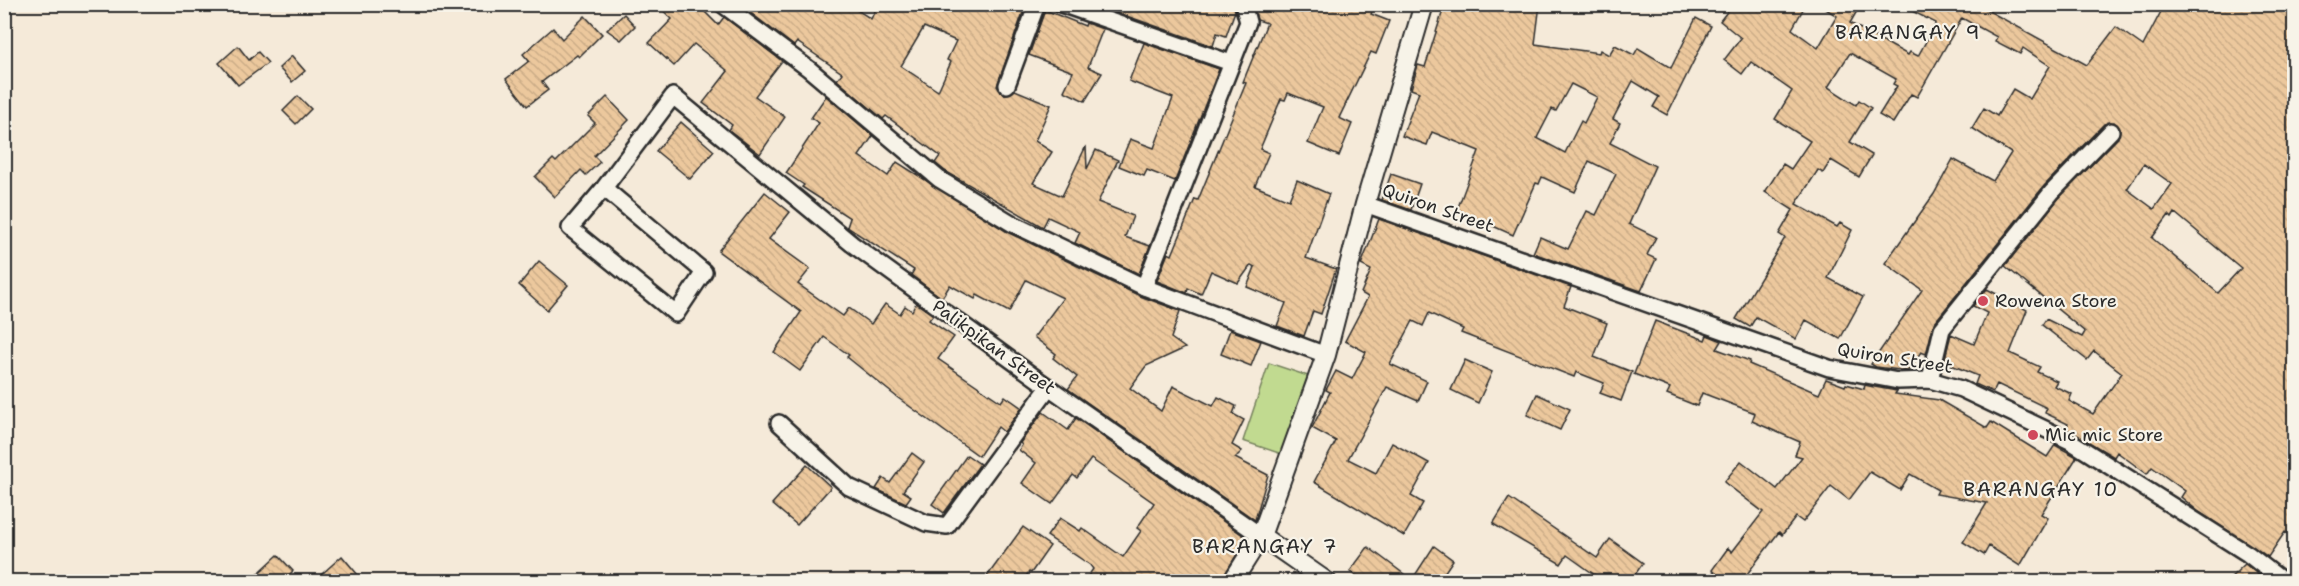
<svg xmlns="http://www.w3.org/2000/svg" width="2299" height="586" font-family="'Shantell Sans',sans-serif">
	<defs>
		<pattern id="building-back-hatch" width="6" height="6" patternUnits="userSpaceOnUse" patternTransform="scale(1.5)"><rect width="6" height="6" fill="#ecc89d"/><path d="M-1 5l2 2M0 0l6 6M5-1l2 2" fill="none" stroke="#cbac87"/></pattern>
	</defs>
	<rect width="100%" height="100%" fill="#f5ead9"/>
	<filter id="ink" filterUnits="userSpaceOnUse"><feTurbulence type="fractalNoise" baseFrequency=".0167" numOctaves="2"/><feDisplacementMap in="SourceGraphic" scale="12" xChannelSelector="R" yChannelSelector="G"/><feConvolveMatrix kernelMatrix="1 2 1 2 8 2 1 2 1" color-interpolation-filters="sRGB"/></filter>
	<g filter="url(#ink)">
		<!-- green -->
		<polygon fill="#c1da90" stroke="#76825e" stroke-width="1.5" points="1269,363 1308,376 1282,454 1243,441"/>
		<!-- building -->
		<g fill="url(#building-back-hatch)" stroke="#2b2b2b" stroke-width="1.5" fill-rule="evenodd">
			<polygon points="656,4 697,4 718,25 724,17 782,61 755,96 785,117 760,154 729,130 732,125 703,103 728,71 694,44 674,66 649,43 672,19"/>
			<path d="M 739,4 L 848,4 L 871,19 L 878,4 L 1026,4 L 997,86 L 1004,94 L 1015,90 L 1051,105 L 1035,141 L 1052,152 L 1033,183 L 1062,196 L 1086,146 L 1087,169 L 1096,150 L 1118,160 L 1098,202 L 1133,216 L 1125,237 L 1150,246 L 1139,274 L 1075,243 L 1080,232 L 1048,217 L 1043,227 L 945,171 L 935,163 L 940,156 L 886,116 L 883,119 L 837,80 L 842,73 L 797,42 L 794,46 ZM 924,27 L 956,41 L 947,60 L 951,62 L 938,91 L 901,66 Z"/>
			<polygon points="1092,4 1234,4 1235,11 1226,36 1217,33 1213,46"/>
			<polygon points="1253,4 1375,4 1371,14 1389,21 1376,54 1371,52 1339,118 1352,124 1339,156 1308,143 1323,107 1288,93 1285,100 1281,99 1260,149 1269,153 1255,186 1289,200 1297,180 1329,194 1306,258 1336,269 1321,314 1313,311 1304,336 1277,326 1286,303 1247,287 1255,267 1251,265 1238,283 1211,271 1201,294 1188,288 1187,293 1157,281 1168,253 1172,255 1195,199 1198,200 1246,83 1243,82 1267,23 1257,20"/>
			<path d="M 1445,4 L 1540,4 L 1535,44 L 1599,53 L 1600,50 L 1609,55 L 1615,45 L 1634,55 L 1638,48 L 1671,68 L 1696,18 L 1711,26 L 1667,115 L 1653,107 L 1659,97 L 1633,81 L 1613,119 L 1620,123 L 1610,143 L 1655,166 L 1629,224 L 1656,237 L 1647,255 L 1656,259 L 1641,291 L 1533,253 L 1540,237 L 1568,249 L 1587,211 L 1596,215 L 1616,174 L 1589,161 L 1575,192 L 1542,177 L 1539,184 L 1536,183 L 1513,235 L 1457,210 L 1479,151 L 1432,132 L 1427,145 L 1402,136 L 1419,92 L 1411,89 L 1418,65 L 1425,67 ZM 1571,84 L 1597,97 L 1584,123 L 1581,121 L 1565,153 L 1537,138 L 1552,109 L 1556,111 Z"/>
			<path d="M 1733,4 L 1806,4 L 1792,29 L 1818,48 L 1837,16 L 1818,4 L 1861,4 L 1850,23 L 1908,55 L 1910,52 L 1918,56 L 1936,23 L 1898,4 L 1976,4 L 2087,65 L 2116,27 L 2143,46 L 2165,4 L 2295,4 L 2295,538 L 2285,532 L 2268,557 L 2199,512 L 2181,497 L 2185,491 L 2152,467 L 2147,474 L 2117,452 L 2114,457 L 2065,428 L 2068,424 L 2045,413 L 2047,408 L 1997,384 L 1993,392 L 1975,384 L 1978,376 L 1944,362 L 1951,334 L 1974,344 L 1987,313 L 1973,306 L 1987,289 L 2027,310 L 2010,353 L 2040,367 L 2037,372 L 2057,381 L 2054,386 L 2072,394 L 2069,401 L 2093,414 L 2122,373 L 2094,351 L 2087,360 L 2042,325 L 2046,319 L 2082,337 L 2085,332 L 2005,266 L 2059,198 L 2118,138 L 2120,129 L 2114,122 L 2104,124 L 2044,186 L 1934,323 L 1926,354 L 1921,352 L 1908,371 L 1876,367 L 1871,364 L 1922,290 L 1885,263 L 1934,194 L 1953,159 L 1993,181 L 2011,153 L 1972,128 L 1984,108 L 1997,116 L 2013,89 L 2030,99 L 2050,66 L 2023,48 L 2020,54 L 1995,41 L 1997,37 L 1962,18 L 1917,97 L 1911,94 L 1893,123 L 1879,115 L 1897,86 L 1893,84 L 1896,79 L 1850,53 L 1828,87 L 1856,105 L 1859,100 L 1871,108 L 1850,142 L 1872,155 L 1859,177 L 1831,160 L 1823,173 L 1818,170 L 1796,204 L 1837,227 L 1840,223 L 1852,230 L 1828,278 L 1863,297 L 1840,339 L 1806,320 L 1796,339 L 1756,317 L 1750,327 L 1736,319 L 1785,238 L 1779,234 L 1793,210 L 1765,192 L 1783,164 L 1791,169 L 1810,141 L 1775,119 L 1792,91 L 1751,62 L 1742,74 L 1724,60 L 1741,38 L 1720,21 ZM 2144,164 L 2172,184 L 2154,209 L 2127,189 ZM 2175,213 L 2241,268 L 2218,293 L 2152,238 L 2169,215 L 2172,218 Z"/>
			<polygon points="1045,10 1085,26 1086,23 1103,29 1088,67 1102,73 1085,101 1064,91 1073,72 1029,55"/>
			<polygon points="624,14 635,26 621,40 607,30"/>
			<polygon points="585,16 602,34 579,57 577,55 542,82 548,90 527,106 506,79 529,61 523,54 553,28 562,39"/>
			<polygon points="1144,43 1219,69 1175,181 1147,170 1144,176 1119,166 1130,139 1154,148 1173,98 1129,81"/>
			<polygon points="238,46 249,60 258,52 268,63 238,85 219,63"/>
			<polygon points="292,56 305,71 292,82 279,68"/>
			<polygon points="298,96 311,109 296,124 283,111"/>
			<polygon points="826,96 873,136 859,156 888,176 897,162 1009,233 1140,296 1180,311 1171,338 1185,348 1146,366 1130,388 1161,411 1173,386 1213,406 1218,397 1236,406 1233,414 1244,420 1232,445 1242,451 1235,458 1268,475 1255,520 1068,389 1077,377 1053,358 1056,354 1034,337 1063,298 1026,280 1009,312 977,295 975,299 950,285 942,298 911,275 914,270 847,227 850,218 802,187 804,185 786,173 819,123 811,118"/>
			<polygon points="607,97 629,120 594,156 600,162 586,175 581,170 555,197 535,177 553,159 556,162 595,123 588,116"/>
			<polygon points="681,122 714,151 690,179 656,151"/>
			<polygon points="1391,174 1420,184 1411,210 1382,200"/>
			<polygon points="765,192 790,212 769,239 810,269 798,284 843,316 849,308 871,324 885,304 900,314 905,306 912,311 916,303 933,315 929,320 954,337 938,359 1001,402 1005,396 1022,408 1004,432 998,427 979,456 898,398 847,357 849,355 824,337 800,371 774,352 801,312 718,251"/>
			<polygon points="1379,219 1571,287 1564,306 1607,323 1594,357 1632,372 1621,401 1600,393 1604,383 1576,372 1574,377 1461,333 1463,329 1429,313 1423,326 1413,321 1390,364 1427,381 1418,401 1387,387 1348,459 1376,473 1392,443 1429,463 1411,496 1423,503 1404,536 1314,482 1336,441 1312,428 1330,392 1326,390 1336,371 1352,379 1366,352 1345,341 1368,297 1361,293 1371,270 1361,265"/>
			<polygon points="539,261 568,285 547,310 519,285"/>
			<polygon points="1655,321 1705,340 1707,335 1722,341 1717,349 1750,361 1749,364 1819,394 1826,379 1845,386 1846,384 1864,389 1865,385 1869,386 1897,391 1895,394 1939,400 1987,428 1991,422 2047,457 2055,445 2077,457 2041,514 2048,518 2020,566 1989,546 1984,555 1963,542 1987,503 1936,494 1938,490 1910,474 1900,490 1870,472 1849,500 1831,486 1803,522 1796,517 1782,535 1779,532 1741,582 1710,582 1716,573 1712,570 1728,548 1732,552 1763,512 1724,482 1741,461 1777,489 1802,457 1795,455 1800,442 1752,421 1755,413 1702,393 1697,406 1667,394 1670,388 1634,374"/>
			<polygon points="1230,330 1261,341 1251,366 1221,354"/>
			<polygon points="1465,360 1492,372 1478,403 1451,390"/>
			<polygon points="1537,394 1570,409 1560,430 1527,415"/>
			<polygon points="1043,412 1068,430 1076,418 1247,538 1220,582 1084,582 1093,569 1090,565 1047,536 1060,518 1080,531 1082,528 1123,557 1141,531 1137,528 1154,503 1091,459 1077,478 1073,475 1052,504 1022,483 1036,463 1019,450 1022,445 1020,443"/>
			<polygon points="912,453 924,462 903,491 911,496 906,503 876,489 883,478 890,483"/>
			<polygon points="967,455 980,464 944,513 932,504"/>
			<polygon points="807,465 831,487 797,525 772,504"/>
			<polygon points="1509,498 1597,558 1610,539 1643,563 1630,582 1605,582 1567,555 1561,564 1493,524"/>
			<polygon points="1023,527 1050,546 1031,573 1029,572 1022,582 983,582"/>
			<polygon points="1434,546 1453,560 1438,582 1364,582 1350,571 1368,547 1412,580"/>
			<polygon points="278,555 293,571 282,582 249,582"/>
			<polygon points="342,556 364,582 313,582"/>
			<polygon points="2245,564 2267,582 2226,582"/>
		</g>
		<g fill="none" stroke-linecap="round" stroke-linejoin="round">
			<defs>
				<g id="minor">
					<polyline points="722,4 809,69 939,179 1013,224 1144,287"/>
					<polyline points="1061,4 1231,63"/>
					<polyline points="1243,4 1248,22 1144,287 1326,355"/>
					<polyline points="1007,85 1037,4"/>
					<polyline points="604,188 704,272 676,314 570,228 604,188 673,96 852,244 1040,381 1261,536"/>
					<polyline points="1365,204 1829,368 1898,381 1930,380 1961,389 2070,441 2248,554 2284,582"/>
					<polyline points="1930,380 1942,329 2052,192 2111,131"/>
					<polyline points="779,423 849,487 926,523 947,526 1049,387"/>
				</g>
				<g id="tertiary">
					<polyline points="1261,536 1327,582"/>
					<polyline points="1232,582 1261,536 1326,355 1365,204 1424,4"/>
				</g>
			</defs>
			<!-- minor casing -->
			<use href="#minor" stroke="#2b2b2b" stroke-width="20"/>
			<!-- tertiary casing -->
			<use href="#tertiary" stroke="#2b2b2b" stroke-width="22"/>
			<!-- minor -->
			<use href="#minor" stroke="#f7f3e8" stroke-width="15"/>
			<!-- tertiary -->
			<use href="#tertiary" stroke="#f7f3e8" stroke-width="18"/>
		</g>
	</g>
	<!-- markers -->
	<g fill="#d1495b" stroke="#f7f3e8" stroke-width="2">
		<circle cx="1983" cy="301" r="6"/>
		<circle cx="2033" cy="435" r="6"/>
	</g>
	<g text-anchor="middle" stroke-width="4.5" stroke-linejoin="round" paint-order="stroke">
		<!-- street labels -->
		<g font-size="18" fill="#2b2b2b" stroke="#f7f3e8">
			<text transform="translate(1438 208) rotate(19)" y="6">Quiron Street</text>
			<text transform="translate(994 347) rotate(36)" y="6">Palikpikan Street</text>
			<text transform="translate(1895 358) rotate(9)" y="6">Quiron Street</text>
		</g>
		<!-- poi labels -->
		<g font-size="18" fill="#2b2b2b" stroke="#f7f3e8" text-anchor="start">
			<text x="1995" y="307">Rowena Store</text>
			<text x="2045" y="441">Mic mic Store</text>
		</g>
		<!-- neighbourhood labels -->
		<g font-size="20" letter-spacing="1.5" fill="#2b2b2b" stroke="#f7f3e8">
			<text x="1908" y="39">BARANGAY 9</text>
			<text x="2041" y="496">BARANGAY 10</text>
			<text x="1265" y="553">BARANGAY 7</text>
		</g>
	</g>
	<!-- margin -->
	<rect width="2299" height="586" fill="none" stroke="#f7f3e8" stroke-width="24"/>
	<rect x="12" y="12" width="2275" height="562" fill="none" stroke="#2b2b2b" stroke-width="2" filter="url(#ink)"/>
</svg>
